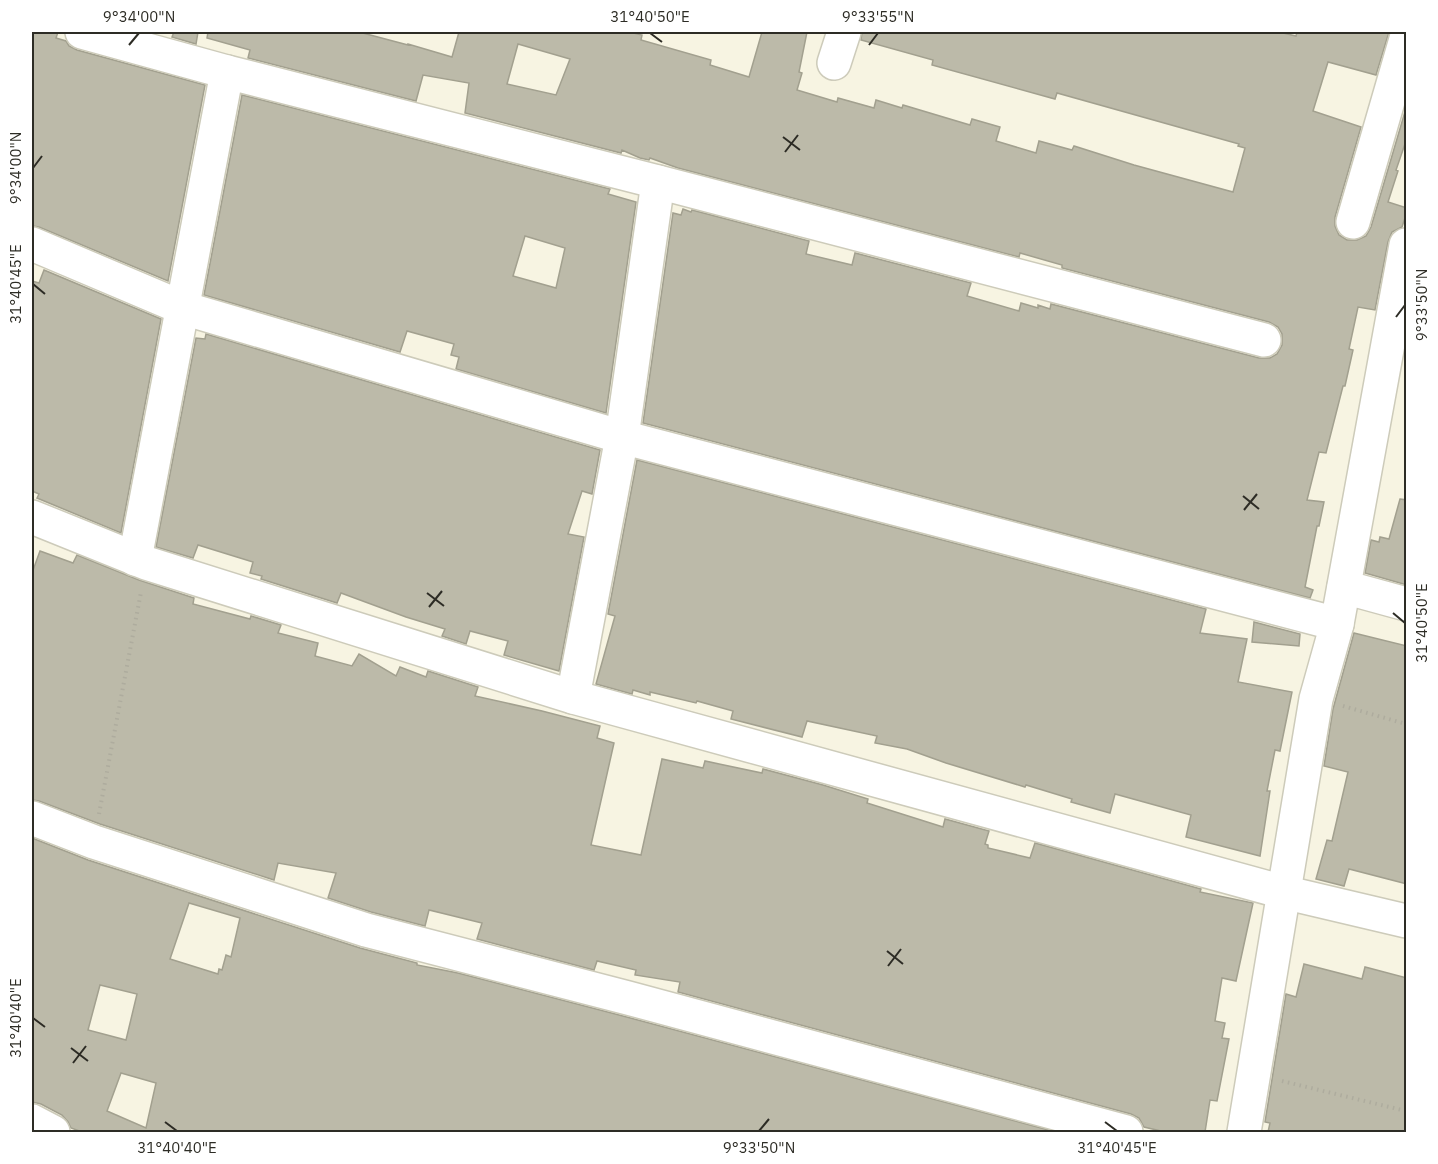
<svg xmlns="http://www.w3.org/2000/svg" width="1438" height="1164" font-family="'IBM Plex Sans',sans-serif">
	<rect width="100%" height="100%" fill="#f7f4e2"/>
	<!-- building -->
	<g fill="#bcbaa9" stroke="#a2a08f" stroke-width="1.5" fill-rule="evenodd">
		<polygon points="32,32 58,32 56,38 66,41 69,46 77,50 205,85 168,281 39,227 32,226"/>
		<polygon points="174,32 198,32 196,44 172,37"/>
		<path d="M 208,32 L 359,32 L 408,45 L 408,44 L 452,57 L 459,32 L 629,32 L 642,35 L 641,40 L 711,60 L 710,65 L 749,77 L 762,32 L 807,32 L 799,72 L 802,73 L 797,90 L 837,102 L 838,98 L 874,108 L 876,100 L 902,108 L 903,105 L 970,125 L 972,119 L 1000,127 L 996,141 L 1036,153 L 1039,141 L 1072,150 L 1074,146 L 1134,165 L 1233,192 L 1245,148 L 1238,146 L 1239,144 L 1057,93 L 1055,99 L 932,65 L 933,60 L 861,40 L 862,32 L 1279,32 L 1296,36 L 1297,32 L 1389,32 L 1376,75 L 1328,62 L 1313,111 L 1361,127 L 1335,217 L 1335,226 L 1339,235 L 1347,240 L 1357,240 L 1366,236 L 1371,227 L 1407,105 L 1407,138 L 1396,170 L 1398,171 L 1388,202 L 1407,208 L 1407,212 L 1402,227 L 1392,232 L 1388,242 L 1375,310 L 1358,307 L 1349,349 L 1353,350 L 1345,386 L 1343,386 L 1326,453 L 1319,452 L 1307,500 L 1324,502 L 1319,526 L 1317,526 L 1305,587 L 1313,590 L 1310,598 L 643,423 L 673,213 L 681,215 L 683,209 L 691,212 L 692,210 L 809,241 L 806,254 L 852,265 L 855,253 L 971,283 L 967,296 L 1019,311 L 1021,303 L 1038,308 L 1038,305 L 1050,309 L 1051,304 L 1259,358 L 1270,358 L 1277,354 L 1282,345 L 1282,334 L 1278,327 L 1269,322 L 1062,268 L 1062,265 L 1020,253 L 1019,257 L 678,168 L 650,158 L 649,160 L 640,158 L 622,150 L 621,153 L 465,113 L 469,83 L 423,75 L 416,101 L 248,58 L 250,50 L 207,38 ZM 518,44 L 570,59 L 556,95 L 507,84 Z"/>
		<path d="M 242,95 L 610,189 L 608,194 L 636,202 L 606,413 L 456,369 L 459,357 L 451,355 L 454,344 L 407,331 L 400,352 L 204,295 ZM 525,236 L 565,248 L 556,288 L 513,276 Z"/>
		<polygon points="44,270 161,319 121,533 37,498 39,494 32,491 32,281 39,283"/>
		<polygon points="206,334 600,450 592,494 582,491 568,534 584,537 559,671 504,655 508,641 470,631 466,644 442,636 445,629 406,617 341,593 337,603 261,579 262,576 250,573 253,562 198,545 193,558 156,547 196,338 205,339"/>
		<polygon points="637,460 1206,609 1200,633 1247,639 1238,682 1292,692 1280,751 1275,750 1267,791 1270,791 1260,856 1186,837 1191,815 1115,794 1110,813 1071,802 1072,799 1026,785 1025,787 946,763 907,749 875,743 877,736 807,721 802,737 731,719 733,711 697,701 696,703 650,692 650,695 633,690 632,694 596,684 615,616 608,614"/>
		<polygon points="1400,499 1407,500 1407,585 1365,573 1371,540 1379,542 1380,537 1389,539"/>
		<polygon points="40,551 73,563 77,555 139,580 194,598 193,604 250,619 251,616 281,625 278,633 318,643 315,656 352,666 359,654 396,676 400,667 426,677 428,671 478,687 475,696 542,711 600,726 597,738 614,743 591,845 641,855 662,759 703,768 705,761 762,773 763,769 823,785 868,799 867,803 943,827 945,819 989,831 985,844 988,845 988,848 1030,858 1035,843 1201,889 1200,892 1253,903 1236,981 1222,978 1215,1021 1225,1023 1222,1038 1229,1039 1217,1101 1210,1100 1205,1132 1165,1132 1144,1127 1139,1118 1131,1114 678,992 680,982 635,975 636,970 597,961 594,970 477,939 482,923 429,910 425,926 371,912 328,898 336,873 278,863 274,880 100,824 39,801 32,800 32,573"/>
		<polygon points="1254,622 1300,634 1299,646 1252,642"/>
		<polygon points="1354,633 1407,646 1407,884 1349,869 1344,886 1316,879 1327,840 1332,841 1348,772 1324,766 1333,709"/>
		<path d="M 32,838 L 88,860 L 360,948 L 417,963 L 417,965 L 458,973 L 623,1016 L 1056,1132 L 82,1132 L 71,1128 L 68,1122 L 62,1115 L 41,1104 L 32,1102 ZM 189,903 L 240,918 L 231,957 L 226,955 L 222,970 L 219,969 L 218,974 L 170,959 ZM 100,985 L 137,994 L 126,1040 L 88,1030 ZM 121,1073 L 156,1083 L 146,1128 L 107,1111 Z"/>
		<polygon points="1304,964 1362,979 1365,967 1407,978 1407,1132 1268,1132 1270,1123 1265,1122 1286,994 1296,997"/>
	</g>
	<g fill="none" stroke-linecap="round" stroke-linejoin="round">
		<defs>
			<g id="minor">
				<polyline points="82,32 227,72"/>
				<polyline points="834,63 844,32"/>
				<polyline points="1353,222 1406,39"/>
				<polyline points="32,244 183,308 622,437 1337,624"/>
				<polyline points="32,517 146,563 573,697 1283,892 1406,921"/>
				<polyline points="135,559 227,72 658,182 1264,340"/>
				<polyline points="1344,587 1406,604"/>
				<polyline points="573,697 622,437 658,182"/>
				<polyline points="32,818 94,842 366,930 628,998 1126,1132"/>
				<polyline points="32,1121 53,1132"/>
				<polyline points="1244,1132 1316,699 1337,624 1406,245"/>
			</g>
		</defs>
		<!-- minor casing -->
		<use href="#minor" stroke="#cdcbba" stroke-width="36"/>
		<!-- path -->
		<g stroke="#aeac9e" stroke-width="4" stroke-dasharray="1.5 4.5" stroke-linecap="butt">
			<polyline points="1343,706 1406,724"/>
			<polyline points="99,814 141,592"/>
			<polyline points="1282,1081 1406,1111"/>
		</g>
		<!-- minor -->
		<use href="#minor" stroke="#fff" stroke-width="33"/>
	</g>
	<!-- ticks -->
	<path fill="none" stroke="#2d2c25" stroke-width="2" d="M 650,33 L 662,42M 129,45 L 139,33M 869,45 L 878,33M 783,137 L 800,150M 785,152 L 798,135M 33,168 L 42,156M 33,284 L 45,294M 1396,317 L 1405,305M 1243,496 L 1259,509M 1244,510 L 1257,494M 427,593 L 444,606M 429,607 L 442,591M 1393,613 L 1405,623M 887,951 L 903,964M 888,966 L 901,949M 33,1018 L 45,1027M 71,1048 L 88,1061M 73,1063 L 86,1046M 165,1122 L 177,1131M 1105,1122 L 1117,1131M 759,1131 L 769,1119"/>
	<!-- border -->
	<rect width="1438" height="1164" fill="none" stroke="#ffffff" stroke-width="66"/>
	<rect x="33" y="33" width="1372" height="1098" fill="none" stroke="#2d2c25" stroke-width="2"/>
	<g font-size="15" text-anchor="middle" fill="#2d2c25">
		<text x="139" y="22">9°34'00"N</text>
		<text x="650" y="22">31°40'50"E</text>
		<text x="878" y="22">9°33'55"N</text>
		<text transform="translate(16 168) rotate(-90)" y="5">9°34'00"N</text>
		<text transform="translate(16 284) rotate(-90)" y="5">31°40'45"E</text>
		<text transform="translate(1422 305) rotate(-90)" y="5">9°33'50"N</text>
		<text transform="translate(1422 623) rotate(-90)" y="5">31°40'50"E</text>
		<text transform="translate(16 1018) rotate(-90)" y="5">31°40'40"E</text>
		<text x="177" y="1153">31°40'40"E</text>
		<text x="759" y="1153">9°33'50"N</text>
		<text x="1117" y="1153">31°40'45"E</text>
	</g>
</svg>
